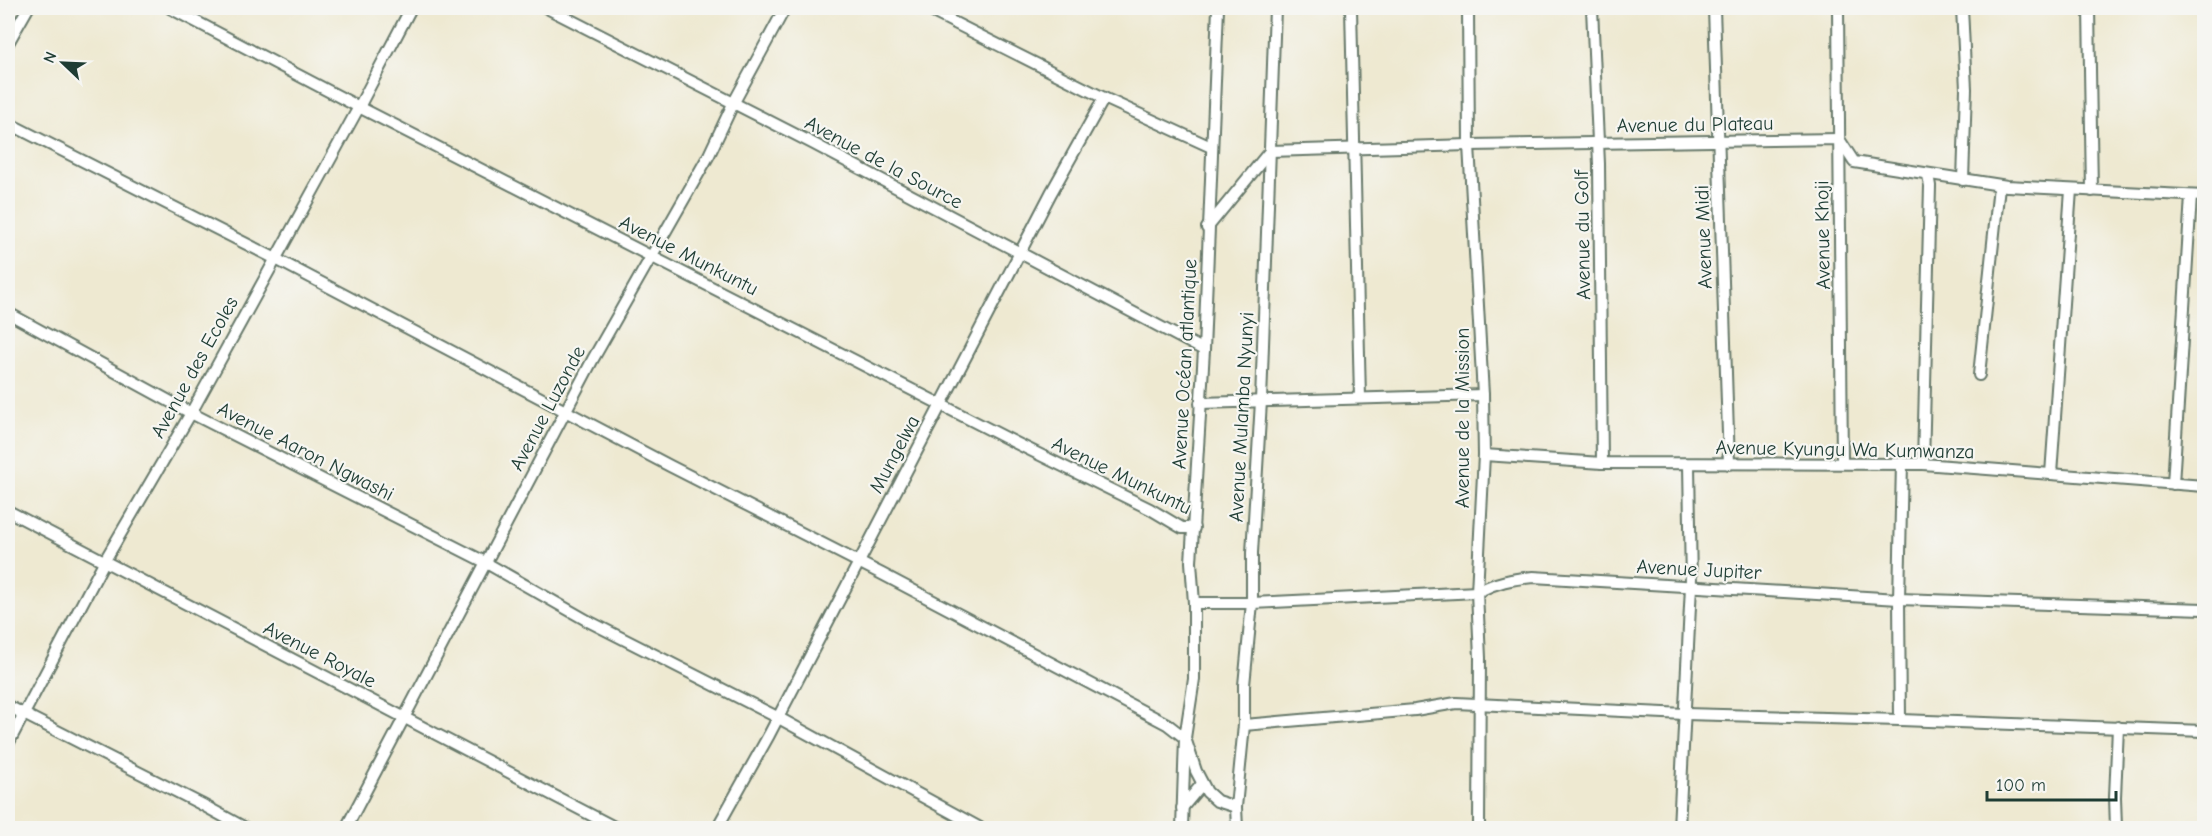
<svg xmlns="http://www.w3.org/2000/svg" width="2212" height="836" font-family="'Comic Neue',sans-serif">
	<rect width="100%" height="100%" fill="#f6f6f2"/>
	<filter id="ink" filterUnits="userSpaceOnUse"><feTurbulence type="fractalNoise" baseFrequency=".0167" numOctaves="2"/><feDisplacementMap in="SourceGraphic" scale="12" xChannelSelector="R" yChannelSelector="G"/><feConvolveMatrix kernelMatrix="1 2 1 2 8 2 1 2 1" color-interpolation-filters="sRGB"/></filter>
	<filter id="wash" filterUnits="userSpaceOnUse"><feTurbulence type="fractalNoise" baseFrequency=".008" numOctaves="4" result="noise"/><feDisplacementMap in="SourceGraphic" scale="24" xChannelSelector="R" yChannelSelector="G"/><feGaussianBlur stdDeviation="1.35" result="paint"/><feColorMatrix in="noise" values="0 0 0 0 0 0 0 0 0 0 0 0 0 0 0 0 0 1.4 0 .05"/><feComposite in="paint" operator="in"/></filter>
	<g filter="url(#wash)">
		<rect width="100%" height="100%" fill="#eee9d1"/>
	</g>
	<g filter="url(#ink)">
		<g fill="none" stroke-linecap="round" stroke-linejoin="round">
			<defs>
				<g id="minor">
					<polyline points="170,8 359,107 1016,443 1150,509 1182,528 1194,528"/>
					<polyline points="547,8 812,143 1204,350"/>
					<polyline points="925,8 1104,98 1211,147"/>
					<polyline points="1351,8 1360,398"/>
					<polyline points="1468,8 1469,145 1483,395 1484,455 1477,592 1480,658 1479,828"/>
					<polyline points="1592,8 1599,164 1602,463"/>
					<polyline points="1714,8 1729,464"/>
					<polyline points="1838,8 1842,462"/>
					<polyline points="1962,8 1966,89 1963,180"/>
					<polyline points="2089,8 2092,191"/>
					<polyline points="8,43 28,8"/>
					<polyline points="8,123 274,258 670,466 882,574 1167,724 1185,738 1196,771 1207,792 1217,801 1236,807"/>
					<polyline points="1207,228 1270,151 1469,145 1839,139 1854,162 2007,186 2204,196"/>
					<polyline points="8,313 191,413 481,560 588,621 777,717 980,828"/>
					<polyline points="1979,375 1999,186"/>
					<polyline points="1200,403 1483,395"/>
					<polyline points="1484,455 1602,463 1923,464 2204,486"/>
					<polyline points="1902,463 1899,599 1900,720 2204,731"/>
					<polyline points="1923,464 1930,186 1928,175"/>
					<polyline points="2051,474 2071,190"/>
					<polyline points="2173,484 2191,196"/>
					<polyline points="8,511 616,828"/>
					<path d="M 1194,603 L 1252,603 L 1477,592 C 1496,582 1512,579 1533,577 L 1899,599 L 2204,609"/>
					<polyline points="8,706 201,804 245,828"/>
					<polyline points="1244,725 1415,710 1456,703 1685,714 1900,720"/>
					<polyline points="8,744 104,562 191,413 359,107 411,8"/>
					<polyline points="1182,808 1202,784"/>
					<polyline points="346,828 593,359 709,155 733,104 785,8"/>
					<polyline points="717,828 769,735 1051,193 1104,98"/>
					<polyline points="1182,828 1185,738 1194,679 1194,603 1191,562 1204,350 1218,8"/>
					<polyline points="1237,828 1236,807 1244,725 1244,685 1252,603 1252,553 1261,401 1275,8"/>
					<polyline points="1679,828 1691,586 1689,464"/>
					<polyline points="2116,828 2115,797 2118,727"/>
				</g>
			</defs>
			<!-- minor casing -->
			<use href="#minor" stroke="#67796b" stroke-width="14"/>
			<!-- minor -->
			<use href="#minor" stroke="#fff" stroke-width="10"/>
		</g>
	</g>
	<g text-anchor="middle" stroke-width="4.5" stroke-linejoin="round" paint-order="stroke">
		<!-- street labels -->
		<g font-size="20" fill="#1f3d34" stroke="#f6f6f2">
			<text transform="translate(1695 124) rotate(-1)" y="7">Avenue du Plateau</text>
			<text transform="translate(884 162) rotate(28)" y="7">Avenue de la Source</text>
			<text transform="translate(1582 235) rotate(-91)" y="7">Avenue du Golf</text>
			<text transform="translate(1822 235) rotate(-91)" y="7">Avenue Khoji</text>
			<text transform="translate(1703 237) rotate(-92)" y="7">Avenue Midi</text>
			<text transform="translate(689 255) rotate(27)" y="7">Avenue Munkuntu</text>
			<text transform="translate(1184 364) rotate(-87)" y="7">Avenue Océan atlantique</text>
			<text transform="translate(194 367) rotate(-61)" y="7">Avenue des Ecoles</text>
			<text transform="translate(547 408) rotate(-62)" y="7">Avenue Luzonde</text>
			<text transform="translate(1241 417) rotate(-87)" y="7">Avenue Mulamba Nyunyi</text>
			<text transform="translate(1462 418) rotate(-90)" y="7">Avenue de la Mission</text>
			<text transform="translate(1845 449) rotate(1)" y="7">Avenue Kyungu Wa Kumwanza</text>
			<text transform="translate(306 451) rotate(27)" y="7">Avenue Aaron Ngwashi</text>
			<text transform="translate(894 454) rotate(-62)" y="7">Mungelwa</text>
			<text transform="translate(1122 475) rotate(26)" y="7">Avenue Munkuntu</text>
			<text transform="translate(1699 569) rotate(3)" y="7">Avenue Jupiter</text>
			<text transform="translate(320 654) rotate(27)" y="7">Avenue Royale</text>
		</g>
	</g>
	<!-- margin -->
	<rect width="2212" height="836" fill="none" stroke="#f6f6f2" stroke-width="30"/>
	<!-- north arrow -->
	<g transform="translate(63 63) rotate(293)" stroke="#f6f6f2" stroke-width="4.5" paint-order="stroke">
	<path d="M0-4.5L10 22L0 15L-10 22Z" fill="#1f3d34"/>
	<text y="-9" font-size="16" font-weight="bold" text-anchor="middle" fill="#1f3d34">N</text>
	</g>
	<!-- scale -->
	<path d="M1987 791v9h129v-9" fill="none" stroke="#1f3d34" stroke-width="3"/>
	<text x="1996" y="791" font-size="18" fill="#1f3d34" stroke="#f6f6f2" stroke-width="4.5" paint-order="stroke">100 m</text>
</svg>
